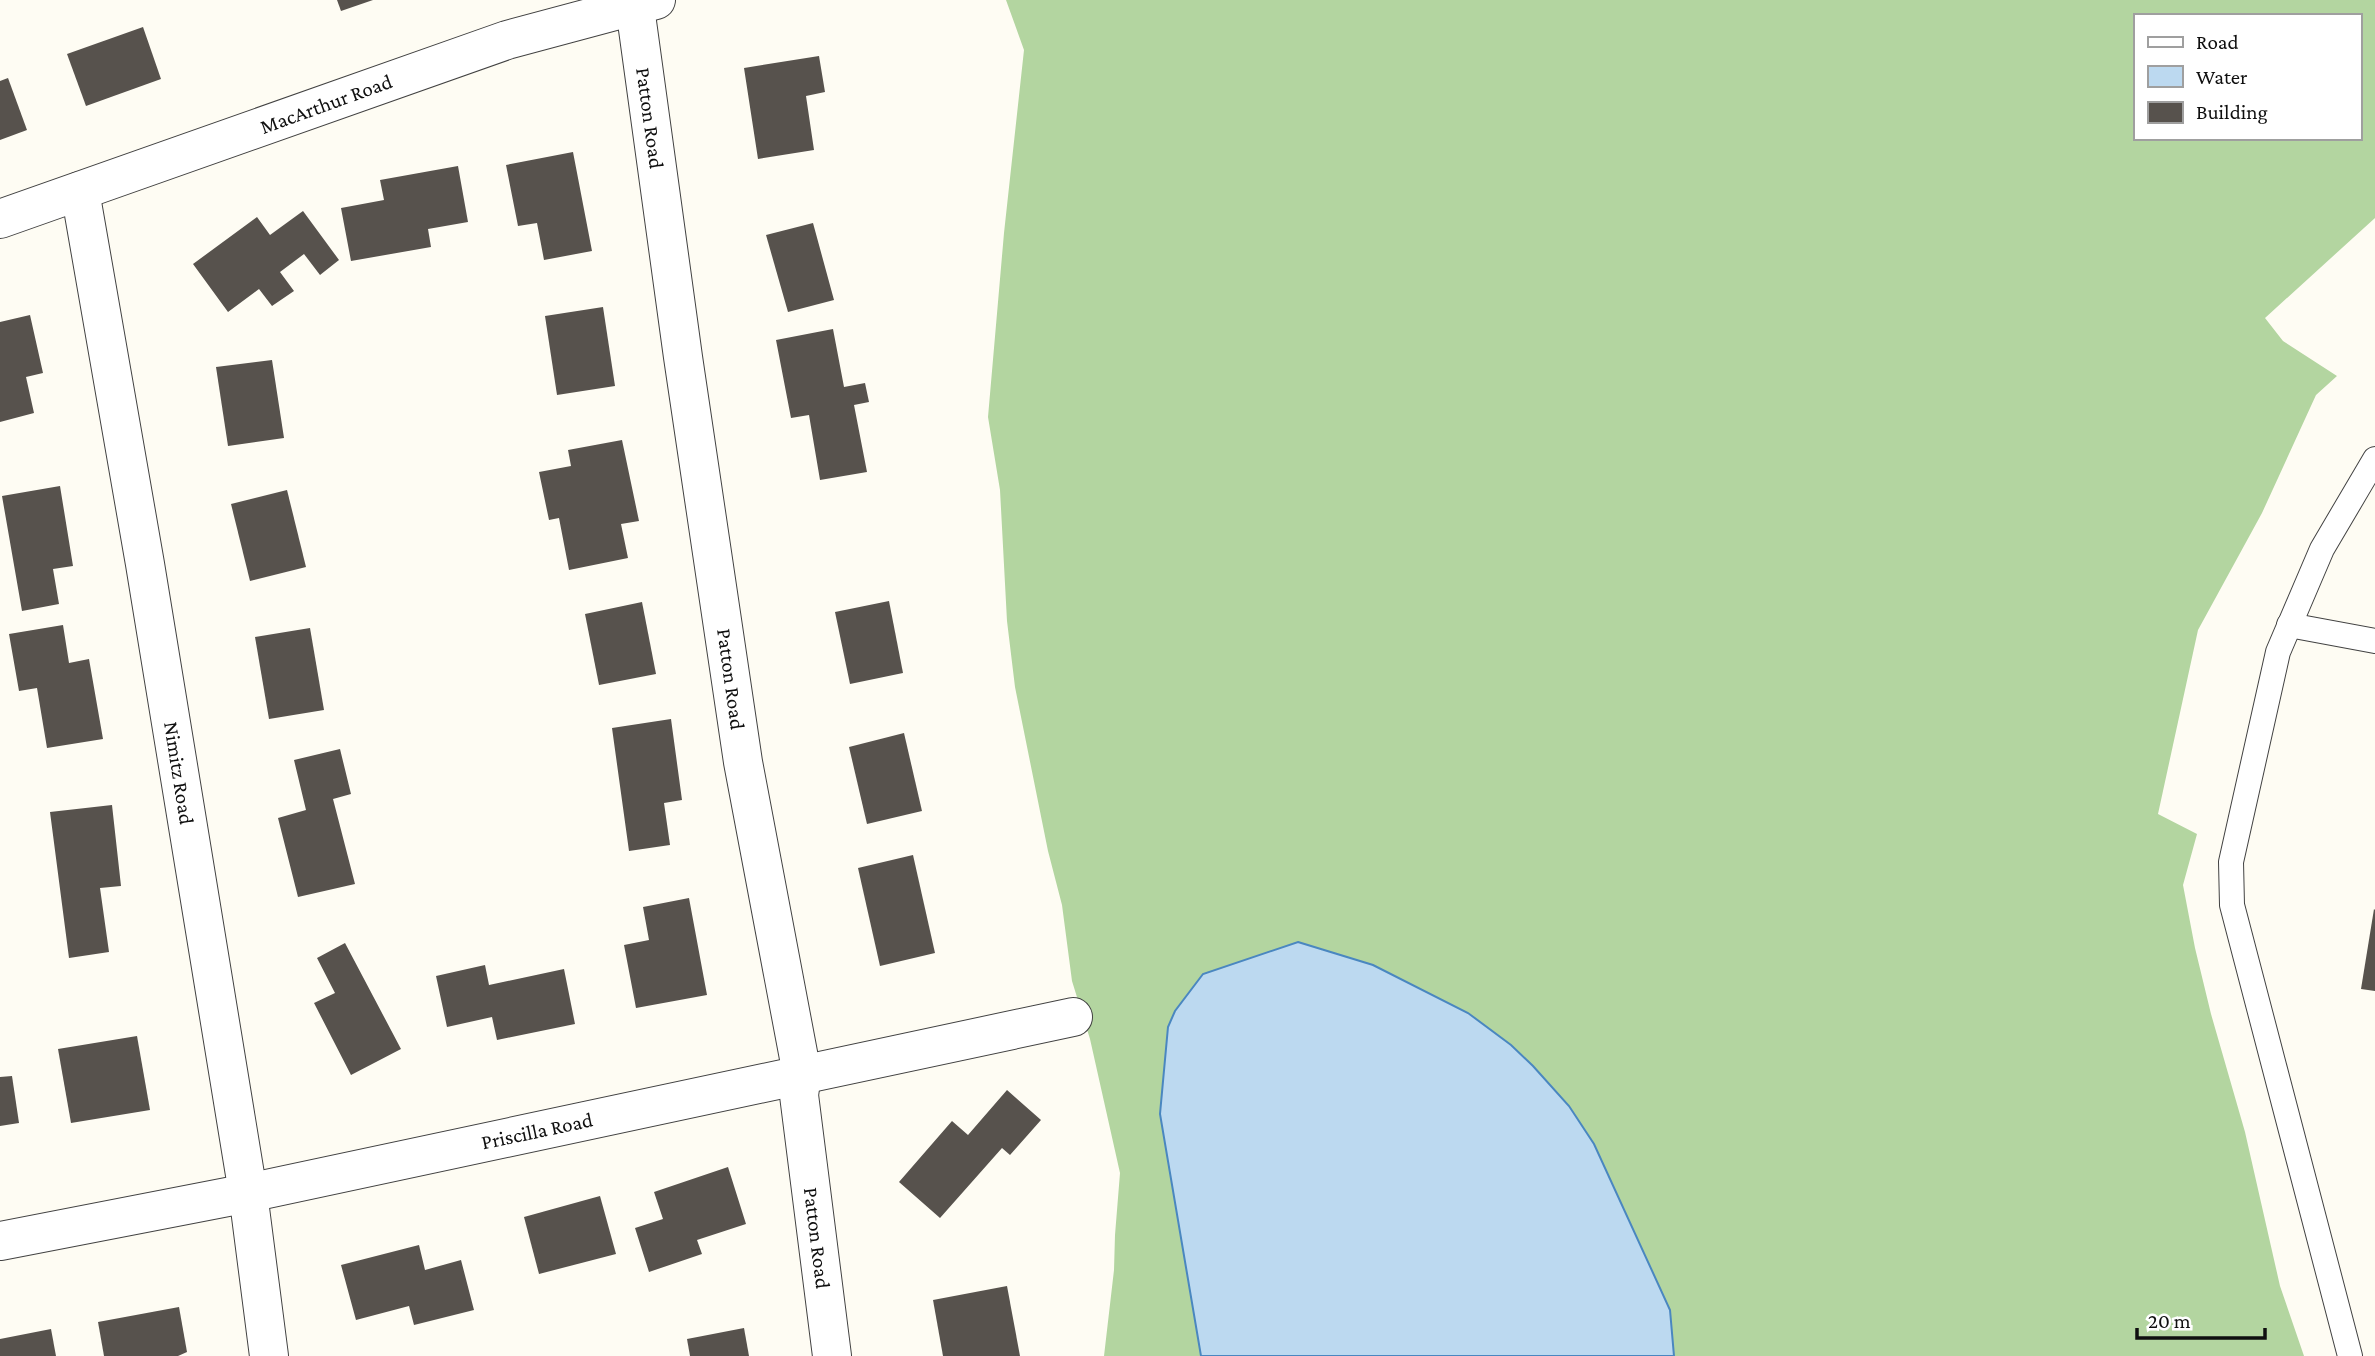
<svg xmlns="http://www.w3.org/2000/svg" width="2375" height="1356" font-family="'Crimson Pro',serif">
	<rect width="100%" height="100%" fill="#fefcf3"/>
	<!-- forest -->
	<path fill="#b3d5a0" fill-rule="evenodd" d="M 1006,0 L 2375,0 L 2375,218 L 2265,318 L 2283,341 L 2337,376 L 2316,395 L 2262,513 L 2198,630 L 2158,814 L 2197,834 L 2183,885 L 2195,948 L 2211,1014 L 2245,1132 L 2280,1286 L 2304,1356 L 1674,1356 L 1670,1310 L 1594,1144 L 1569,1106 L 1533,1066 L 1511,1045 L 1160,1114 L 1201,1356 L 1104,1356 L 1114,1270 L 1115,1235 L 1120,1173 L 1090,1039 L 1072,981 L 1062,905 L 1048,851 L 1015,687 L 1007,621 L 1000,490 L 988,417 L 1004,233 L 1024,50 ZM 2135,16 L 2359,16 L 2359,138 L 2135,138 Z"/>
	<!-- water -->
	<polygon fill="#bcd9f0" stroke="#4a87c0" stroke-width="2" points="1298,942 1373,965 1468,1013 1511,1045 1533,1066 1569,1106 1594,1144 1670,1310 1674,1356 1201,1356 1160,1114 1168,1027 1175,1011 1203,974"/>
	<!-- building -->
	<g fill="#57524d">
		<polygon points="337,0 373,0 341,11"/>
		<polygon points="143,27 161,79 86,106 67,54"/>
		<polygon points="819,56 825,92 806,96 814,150 758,159 744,68"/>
		<polygon points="8,78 27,130 0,140 0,81"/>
		<polygon points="573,152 592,251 544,260 537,223 518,226 506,165"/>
		<polygon points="458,166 468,222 428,229 431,247 351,261 341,208 384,200 380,180"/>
		<polygon points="303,211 339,260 320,275 304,254 280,272 294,291 272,306 259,289 228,312 193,264 257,217 270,235"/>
		<polygon points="813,223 834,300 788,312 766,235"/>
		<polygon points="603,307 615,386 557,395 545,316"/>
		<polygon points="30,315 43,373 26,377 34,413 0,422 0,322"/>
		<polygon points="833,329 844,387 865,383 869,402 854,405 867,472 820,480 809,415 791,418 776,340"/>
		<polygon points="272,360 284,438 228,446 216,367"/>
		<polygon points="622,440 639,521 621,524 628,558 569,570 559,518 549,520 539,472 571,466 568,450"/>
		<polygon points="60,486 73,566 53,569 59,604 22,611 2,496"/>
		<polygon points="287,490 306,567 250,581 231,504"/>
		<polygon points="889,601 903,673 850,684 835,612"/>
		<polygon points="642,602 656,674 599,685 585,614"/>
		<polygon points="63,625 69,663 89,659 103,739 47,748 37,688 19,691 9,634"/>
		<polygon points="310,628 324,710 269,719 255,637"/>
		<polygon points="671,719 682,800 664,803 670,845 629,851 612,728"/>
		<polygon points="904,733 922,811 867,824 849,747"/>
		<polygon points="340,749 351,794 333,799 355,884 298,897 278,818 306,810 294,760"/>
		<polygon points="112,805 121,886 100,888 109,952 69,958 50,812"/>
		<polygon points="913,855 935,953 880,966 858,868"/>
		<polygon points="689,898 707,995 636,1008 624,945 649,940 643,907"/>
		<polygon points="2374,909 2375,910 2375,991 2361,989"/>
		<polygon points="345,943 401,1049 351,1075 314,1003 335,993 317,958"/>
		<polygon points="485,965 489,985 564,969 575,1024 497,1040 492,1017 447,1027 436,976"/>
		<polygon points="137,1036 150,1110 71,1123 58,1049"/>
		<polygon points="12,1076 19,1123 0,1126 0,1077"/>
		<polygon points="1007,1090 1041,1120 1010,1155 1002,1148 940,1218 899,1182 952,1121 968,1135"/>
		<polygon points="728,1167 746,1224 697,1240 702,1254 649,1272 635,1228 663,1219 654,1192"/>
		<polygon points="600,1196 616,1254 539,1274 524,1217"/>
		<polygon points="419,1245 425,1270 461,1260 474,1310 414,1325 409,1306 356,1320 341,1265"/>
		<polygon points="1007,1286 1020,1356 943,1356 933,1300"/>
		<polygon points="179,1307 187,1352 178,1356 104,1356 98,1322"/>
		<polygon points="744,1328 749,1356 690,1356 687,1339"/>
		<polygon points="51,1329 56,1356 0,1356 0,1339"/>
	</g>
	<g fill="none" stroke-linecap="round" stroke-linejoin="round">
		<defs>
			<g id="service">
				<polyline points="2289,625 2375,641"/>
				<polyline points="2350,1356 2232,905 2231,862 2278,652 2322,549 2375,459"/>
			</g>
			<g id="minor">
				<polyline points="634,0 683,357 743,762 802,1074 799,1095 832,1356"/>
				<polyline points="80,191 145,564 248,1193 269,1356"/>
				<polyline points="0,219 507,40 656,0"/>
				<polyline points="0,1241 248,1193 1073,1017"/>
			</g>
		</defs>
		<!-- service casing -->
		<use href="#service" stroke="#424242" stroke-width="26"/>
		<!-- minor casing -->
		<use href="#minor" stroke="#424242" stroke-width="40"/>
		<!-- service -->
		<use href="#service" stroke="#fff" stroke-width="24"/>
		<!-- minor -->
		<use href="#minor" stroke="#fff" stroke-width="38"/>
	</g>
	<g text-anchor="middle" stroke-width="7" stroke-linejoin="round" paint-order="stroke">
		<!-- street labels -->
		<g font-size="21" fill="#0f0f0f" stroke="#fff">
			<text transform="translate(326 104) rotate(-20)" y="7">MacArthur Road</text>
			<text transform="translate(650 118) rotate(82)" y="7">Patton Road</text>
			<text transform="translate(731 679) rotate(82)" y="7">Patton Road</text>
			<text transform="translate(179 773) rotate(81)" y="7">Nimitz Road</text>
			<text transform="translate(537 1131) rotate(-12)" y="7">Priscilla Road</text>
			<text transform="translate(817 1238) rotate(83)" y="7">Patton Road</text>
		</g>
	</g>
	<!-- legend -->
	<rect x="2134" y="14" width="228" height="126" fill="#ffffff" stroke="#9f9f9f" stroke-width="2"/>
	<rect x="2148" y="37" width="35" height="10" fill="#ffffff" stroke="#9f9f9f" stroke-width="2"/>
	<text x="2196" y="49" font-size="21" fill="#0f0f0f">Road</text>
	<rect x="2148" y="66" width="35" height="21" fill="#bcd9f0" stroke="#9f9f9f" stroke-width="2"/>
	<text x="2196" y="84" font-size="21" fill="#0f0f0f">Water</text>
	<rect x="2148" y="102" width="35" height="21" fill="#57524d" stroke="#9f9f9f" stroke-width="2"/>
	<text x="2196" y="119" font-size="21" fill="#0f0f0f">Building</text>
	<!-- scale -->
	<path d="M2137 1328v10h128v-10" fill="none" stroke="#0f0f0f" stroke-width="3.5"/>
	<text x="2148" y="1328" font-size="21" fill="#0f0f0f" stroke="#ffffff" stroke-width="5" paint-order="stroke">20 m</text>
</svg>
